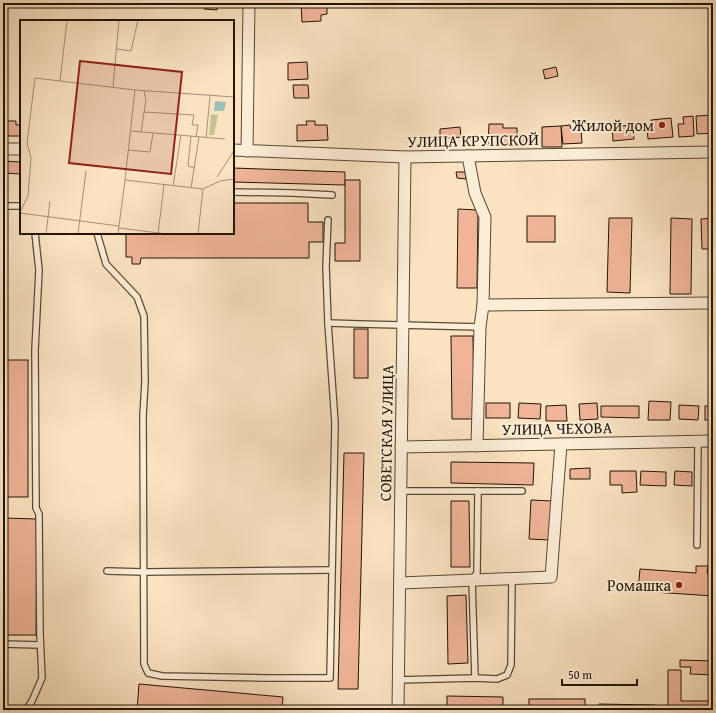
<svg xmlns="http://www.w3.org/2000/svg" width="716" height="713" font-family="'Gentium Book Plus',serif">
	<rect width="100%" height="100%" fill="#fbe3c2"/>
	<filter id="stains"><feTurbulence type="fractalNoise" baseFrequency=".005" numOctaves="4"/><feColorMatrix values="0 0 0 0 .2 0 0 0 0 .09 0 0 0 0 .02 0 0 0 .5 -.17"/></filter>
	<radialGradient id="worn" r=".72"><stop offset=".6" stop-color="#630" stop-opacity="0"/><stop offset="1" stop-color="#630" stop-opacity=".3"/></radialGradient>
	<!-- building -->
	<g fill="#f0b599" stroke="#211404">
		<polygon points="205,3 218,3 217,10 204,9"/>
		<polygon points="301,3 320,3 321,5 327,5 327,14 321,15 321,21 302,22"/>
		<polygon points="307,62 308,79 288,80 288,63"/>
		<polygon points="556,67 558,76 545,79 543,70"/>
		<polygon points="293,85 308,85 309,98 294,98"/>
		<polygon points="713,115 713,133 697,134 696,116"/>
		<polygon points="693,116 694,136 679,137 678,124 684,124 683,117"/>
		<polygon points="671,118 673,137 648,139 647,129 652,129 651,120"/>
		<polygon points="3,121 16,121 16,125 21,125 21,136 3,136"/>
		<polygon points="306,121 315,121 315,125 327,125 328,140 297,141 297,125 307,125"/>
		<polygon points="489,124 503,124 503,128 517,128 517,135 526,135 526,146 488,145"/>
		<polygon points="570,125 571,129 581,129 582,143 563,144 561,126"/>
		<polygon points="633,125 634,139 613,141 612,127"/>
		<polygon points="561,126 562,147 542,147 542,127"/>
		<polygon points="460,127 461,137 440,139 440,129"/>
		<polygon points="3,161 21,162 21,174 3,173"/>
		<polygon points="233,168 345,172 345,185 233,182"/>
		<polygon points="456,172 465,172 466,179 457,178"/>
		<polygon points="345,180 360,180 360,261 335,261 335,243 345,243"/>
		<polygon points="233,203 308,203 308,222 323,222 323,242 309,242 309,258 141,258 140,264 132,264 132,257 126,257 126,233 233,233"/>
		<polygon points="458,209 478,210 477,288 457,288"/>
		<rect x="527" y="216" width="28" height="26"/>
		<polygon points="609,218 632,218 630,293 607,292"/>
		<polygon points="671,218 692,219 691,294 670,294"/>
		<polygon points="713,218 713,249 702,249 701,219"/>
		<rect x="354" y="329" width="14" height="49"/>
		<polygon points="451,336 473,336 474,419 452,419"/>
		<rect x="3" y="360" width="25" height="137"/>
		<polygon points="649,401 671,402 670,420 648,420"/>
		<rect x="486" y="403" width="24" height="15"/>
		<polygon points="519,403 541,404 540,419 518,418"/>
		<polygon points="597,403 598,419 580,420 579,404"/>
		<polygon points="566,405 567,421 546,421 546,406"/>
		<polygon points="679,405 699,406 698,420 679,419"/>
		<polygon points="601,406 639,406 639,418 601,417"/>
		<rect x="705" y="406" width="8" height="14"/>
		<polygon points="344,453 364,453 358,689 338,689"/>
		<polygon points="451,462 534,463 533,485 451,483"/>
		<polygon points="590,468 590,479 570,479 570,469"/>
		<polygon points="610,471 636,471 637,492 622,493 622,485 610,485"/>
		<polygon points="641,471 666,472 666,486 640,485"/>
		<polygon points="675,471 692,472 692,486 674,485"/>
		<polygon points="531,500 552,501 550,540 529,539"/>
		<polygon points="451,501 469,501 470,567 451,567"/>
		<polygon points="3,518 37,519 36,635 3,635"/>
		<polygon points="696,566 708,566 707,573 713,574 713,596 638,591 640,569 696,573"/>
		<polygon points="466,595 468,663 448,664 447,596"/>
		<polygon points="680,660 713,661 713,675 690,674 691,667 680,667"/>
		<polygon points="668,670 681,670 681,701 713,701 713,710 668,710"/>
		<polygon points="139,684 283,697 282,710 137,710"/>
		<polygon points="447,696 503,697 503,710 447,710"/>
		<rect x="529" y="699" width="56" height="11"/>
		<polygon points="599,704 655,705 655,710 599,710"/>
	</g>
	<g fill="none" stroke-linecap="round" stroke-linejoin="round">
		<defs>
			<g id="lane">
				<polyline points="233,192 293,193 332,195"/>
				<polyline points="3,206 21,206"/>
				<polyline points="97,233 106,264 137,297 144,316 145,382 143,416 144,664 148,673 162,676 265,678 330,678 335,423 328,323 326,266 328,220"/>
				<polyline points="328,323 360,324 480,327"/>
				<polyline points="401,491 522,491"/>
				<polyline points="697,545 698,441"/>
				<polyline points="107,571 144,572 331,570"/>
				<polyline points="3,644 40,645"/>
				<polyline points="475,678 472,580 477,573 478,491"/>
				<polyline points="398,680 475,678 497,679 507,675 511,665 512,579"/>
				<polyline points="26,710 32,701 42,678 40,635 39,514 36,508 35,350 39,270 35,233"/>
			</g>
			<g id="street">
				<polyline points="3,149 21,149"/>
				<polyline points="233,150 405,157 713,152"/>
				<polyline points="247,151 249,3"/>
				<polyline points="468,156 475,193 485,217 483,305 480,327 477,446"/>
				<polyline points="483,305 713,303"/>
				<polyline points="401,447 713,441"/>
				<polyline points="400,583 551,577 561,444"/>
				<polyline points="398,710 405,157"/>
			</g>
		</defs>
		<!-- lane casing -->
		<use href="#lane" stroke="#584834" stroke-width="8"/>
		<!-- street casing -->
		<use href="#street" stroke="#584834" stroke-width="13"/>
		<!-- lane -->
		<use href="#lane" stroke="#fcedd7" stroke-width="5.5"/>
		<!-- street -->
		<use href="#street" stroke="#fcedd7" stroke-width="11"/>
	</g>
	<!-- markers -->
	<g fill="#8f2418" stroke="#fcedd7" stroke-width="1.5">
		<circle cx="662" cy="125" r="4"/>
		<circle cx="679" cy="585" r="4"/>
	</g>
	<g text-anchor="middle" stroke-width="4" stroke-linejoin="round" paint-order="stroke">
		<!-- poi labels -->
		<g font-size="16" fill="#211404" stroke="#fcedd7" text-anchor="end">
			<text x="654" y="131">Жилой дом</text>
			<text x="671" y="591">Ромашка</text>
		</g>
		<!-- street labels -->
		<g font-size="16" fill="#211404" stroke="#fcedd7">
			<text transform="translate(473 140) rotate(-1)" y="6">УЛИЦА КРУПСКОЙ</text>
			<text transform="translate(557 428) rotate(-1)" y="6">УЛИЦА ЧЕХОВА</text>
			<text transform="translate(386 433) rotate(-89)" y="6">СОВЕТСКАЯ УЛИЦА</text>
		</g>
	</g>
	<!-- overview -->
	<g transform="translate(20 20)">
		<rect width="214" height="214" fill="#fbe3c2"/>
		<path d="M 191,94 L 198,95 L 194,115 L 189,115 Z" fill="#c3c290"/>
		<path d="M 195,81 L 206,82 L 204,91 L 194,91 Z" fill="#9fbeb5"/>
		<path fill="none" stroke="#a49076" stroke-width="1" d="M 97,29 L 111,31 L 118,0M 40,61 L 47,0M 93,67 L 99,0M 124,92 L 174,95 L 172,105 L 178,105 L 176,117M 111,111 L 205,119M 121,112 L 126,80 L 124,71M 171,116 L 168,146 L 175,148M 186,118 L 190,76M 108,130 L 130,132 L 133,113M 197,157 L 214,131M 105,160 L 115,70M 153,166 L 161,115M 171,168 L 179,117M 0,192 L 8,176 L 11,138 L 7,123 L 15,58 L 115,70 L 214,77M 0,193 L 99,206M 99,208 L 147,214M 26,214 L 30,181M 58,214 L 66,151M 98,214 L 105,160 L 183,169 L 200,161 L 214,159M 138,214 L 144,165M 178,214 L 183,169"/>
		<path fill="#8f2418" fill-opacity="0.15" stroke="#8f2418" stroke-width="2" d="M 60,41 L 162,52 L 151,154 L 49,143 Z"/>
		<rect width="214" height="214" fill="none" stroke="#211404" stroke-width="2"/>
	</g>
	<!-- margin -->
	<rect width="716" height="713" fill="none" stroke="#fbe3c2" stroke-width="16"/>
	<rect x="4" y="4" width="708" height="705" fill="none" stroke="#211404" stroke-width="2"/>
	<rect x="8" y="8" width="700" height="697" fill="none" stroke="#211404"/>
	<!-- scale -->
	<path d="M562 679v6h75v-6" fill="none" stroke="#211404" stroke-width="2"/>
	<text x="568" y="679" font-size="12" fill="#211404" stroke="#fcedd7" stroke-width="3" paint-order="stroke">50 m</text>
	<rect width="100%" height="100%" filter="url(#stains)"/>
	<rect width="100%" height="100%" fill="url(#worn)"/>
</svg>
